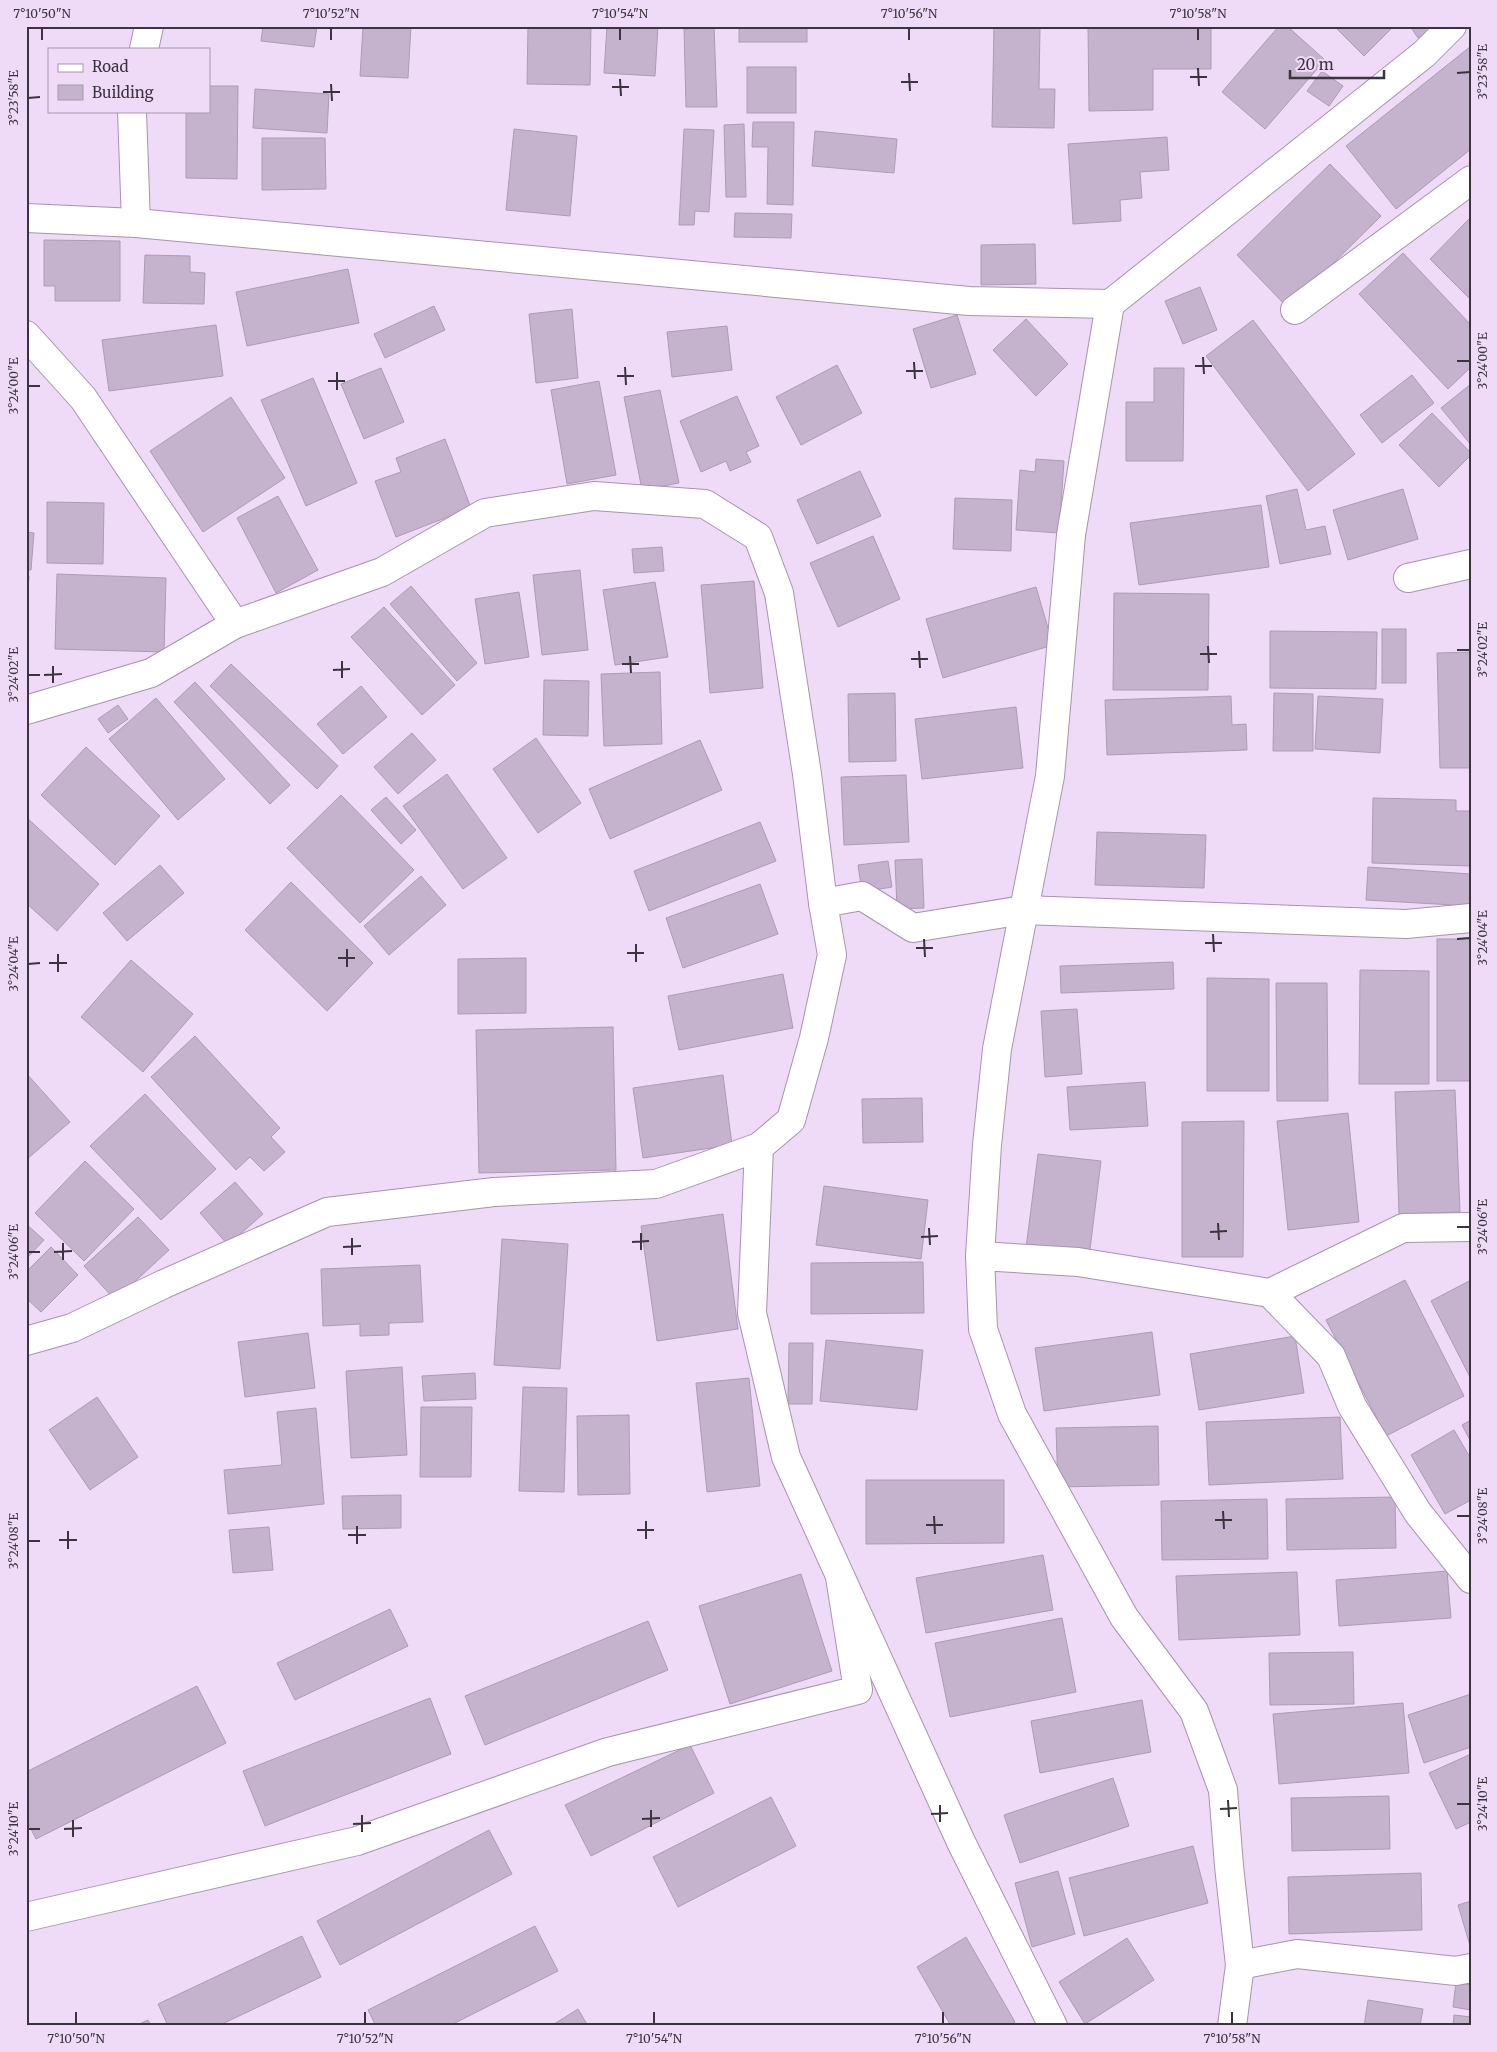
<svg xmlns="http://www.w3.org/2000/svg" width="1497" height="2052" font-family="Merriweather,serif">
	<rect width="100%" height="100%" fill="#efdbf7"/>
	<!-- building -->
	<g fill="#c5b2cd" stroke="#ad9bb5">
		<polygon points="263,26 317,26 314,47 261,41"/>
		<polygon points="363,26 411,26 408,78 360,76"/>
		<polygon points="528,26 591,26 590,85 527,84"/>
		<polygon points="607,26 658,26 655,76 604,73"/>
		<polygon points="703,26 714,26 717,107 686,107 684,29 703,28"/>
		<rect x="739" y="26" width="68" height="16"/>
		<polygon points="994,26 1040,26 1039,89 1055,89 1054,128 992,127"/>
		<polygon points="1279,26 1287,26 1325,60 1265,129 1222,92"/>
		<polygon points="1334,26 1394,26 1364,56"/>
		<polygon points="1410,26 1435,26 1418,38"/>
		<polygon points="1088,27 1211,27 1211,69 1153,69 1153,110 1089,111"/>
		<polygon points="1471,46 1471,149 1396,209 1346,146"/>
		<rect x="747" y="67" width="49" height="46"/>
		<polygon points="1322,71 1343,86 1329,106 1307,91"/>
		<polygon points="209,86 238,86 237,179 186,178 186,111 209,111"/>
		<polygon points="255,89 329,94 327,133 253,128"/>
		<polygon points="753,122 794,122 793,205 767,204 768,147 752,147"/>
		<polygon points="744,124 746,197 726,197 724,125"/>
		<polygon points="514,129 577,136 570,216 506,210"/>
		<polygon points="684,129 714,130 709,212 695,211 694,225 679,225"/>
		<polygon points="815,131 897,139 894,173 812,166"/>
		<polygon points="1167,137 1169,170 1140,172 1142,198 1120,200 1121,221 1073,224 1068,144"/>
		<polygon points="262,138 325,138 326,189 262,190"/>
		<polygon points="1330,164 1381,216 1288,308 1237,255"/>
		<polygon points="735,213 792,214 791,238 734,237"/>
		<polygon points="1470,218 1471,218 1471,300 1430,259"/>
		<polygon points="44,240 120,241 120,301 55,301 55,286 44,286"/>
		<polygon points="1035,244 1036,284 981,285 981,245"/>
		<polygon points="1403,253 1471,325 1471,367 1448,389 1359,294"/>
		<polygon points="145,255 190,256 190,272 205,273 204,304 143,303"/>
		<polygon points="348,269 359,323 247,346 236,292"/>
		<polygon points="1200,287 1217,330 1183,344 1165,301"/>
		<polygon points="434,306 445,330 385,358 374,334"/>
		<polygon points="572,309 578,378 536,383 529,314"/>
		<polygon points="957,315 976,374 931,388 913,329"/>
		<polygon points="1026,319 1068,364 1036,396 993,350"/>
		<polygon points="1253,320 1355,454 1308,491 1206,356"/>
		<polygon points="216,325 223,376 109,391 102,340"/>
		<polygon points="727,326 732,370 672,377 667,332"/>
		<polygon points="837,365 862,413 801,445 776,397"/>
		<polygon points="381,368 404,422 364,439 341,384"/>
		<polygon points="1154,368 1184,368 1183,461 1126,461 1126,402 1154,402"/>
		<polygon points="1412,375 1434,403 1382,443 1360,415"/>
		<polygon points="313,378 357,483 306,506 261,400"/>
		<polygon points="599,381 616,475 567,484 551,390"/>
		<polygon points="1471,384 1471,445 1441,408"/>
		<polygon points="660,390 679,483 642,490 624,397"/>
		<polygon points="737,396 759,446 746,452 751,462 730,471 726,461 701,472 680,421"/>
		<polygon points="231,397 285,478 203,532 150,451"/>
		<polygon points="1432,413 1471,453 1471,455 1439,487 1399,445"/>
		<polygon points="445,439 471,508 396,537 375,481 401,472 396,458"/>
		<polygon points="1036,459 1064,461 1059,533 1016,530 1020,470 1035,472"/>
		<polygon points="860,471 881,516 817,544 797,500"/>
		<polygon points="1297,489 1306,530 1325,526 1331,554 1280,564 1266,496"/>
		<polygon points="1403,489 1418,539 1348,560 1333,510"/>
		<polygon points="278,496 318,570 276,593 237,518"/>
		<polygon points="955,498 1012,500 1011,551 953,549"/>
		<polygon points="47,502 104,503 103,564 47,563"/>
		<polygon points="1261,505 1269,567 1139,585 1130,523"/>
		<polygon points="26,532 34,533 31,570 26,570"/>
		<polygon points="873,536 900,599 838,627 810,563"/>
		<polygon points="662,547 664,571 634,573 632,549"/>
		<polygon points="580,570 588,650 542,655 533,575"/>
		<polygon points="57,574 166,578 164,652 55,649"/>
		<polygon points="26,576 29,576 26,620"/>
		<polygon points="754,581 763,688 710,693 701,585"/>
		<polygon points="655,582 668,657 615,665 603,590"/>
		<polygon points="411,586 477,663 457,681 390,604"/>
		<polygon points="1036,587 1053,645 943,678 926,619"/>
		<polygon points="519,592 529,657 485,664 475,599"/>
		<polygon points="1114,593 1209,594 1208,690 1113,690"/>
		<polygon points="384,607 455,685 422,715 351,637"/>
		<rect x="1382" y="629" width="24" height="54"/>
		<polygon points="1270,631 1377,632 1376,689 1270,688"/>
		<polygon points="1471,652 1471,768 1440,768 1437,653"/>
		<polygon points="231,664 338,766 317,789 210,686"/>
		<polygon points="660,672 662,744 604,746 601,674"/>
		<polygon points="544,680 589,681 588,736 543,735"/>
		<polygon points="195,682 290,785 270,804 174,702"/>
		<polygon points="361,686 387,717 343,754 317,724"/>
		<polygon points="895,693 896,761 849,762 848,694"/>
		<polygon points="1274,693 1313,694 1313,751 1273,751"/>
		<polygon points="1231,696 1232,725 1246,724 1247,750 1107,755 1105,700"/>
		<polygon points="1318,696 1383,699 1380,753 1315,749"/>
		<polygon points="156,698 225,779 178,820 109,739"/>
		<polygon points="118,705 128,719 108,733 98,719"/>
		<polygon points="1016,707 1023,768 922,779 915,719"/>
		<polygon points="412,733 436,760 398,794 374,767"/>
		<polygon points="536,738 581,803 538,833 493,769"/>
		<polygon points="700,740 722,790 610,839 589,789"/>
		<polygon points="86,747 160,816 115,865 41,795"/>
		<polygon points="447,774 507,858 463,889 403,806"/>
		<polygon points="906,775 909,842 844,845 841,777"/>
		<polygon points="341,795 414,870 360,923 287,848"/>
		<polygon points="386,797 416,830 401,844 371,810"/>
		<polygon points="1373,798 1456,800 1456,811 1471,811 1471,866 1372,863"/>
		<polygon points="26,817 99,884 57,931 26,903"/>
		<polygon points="760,822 776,861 649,911 634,871"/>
		<polygon points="1097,832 1206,835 1204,888 1095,885"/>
		<polygon points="922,859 924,908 897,909 895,860"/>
		<polygon points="888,861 892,887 862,892 858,865"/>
		<polygon points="160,865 184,893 127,941 103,913"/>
		<polygon points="1368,867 1471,874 1471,906 1366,900"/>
		<polygon points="421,876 446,905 389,955 364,926"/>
		<polygon points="291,882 373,963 327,1011 245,930"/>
		<polygon points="760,884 778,934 683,968 666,918"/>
		<rect x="1437" y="939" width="34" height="142"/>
		<polygon points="526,958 526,1013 458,1014 458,959"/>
		<polygon points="131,960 193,1014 143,1072 81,1017"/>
		<polygon points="1173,962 1174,989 1061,993 1060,966"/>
		<polygon points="1360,970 1429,971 1429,1084 1359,1084"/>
		<polygon points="783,974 793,1028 679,1050 668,996"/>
		<polygon points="1207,978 1269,979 1269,1091 1207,1091"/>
		<polygon points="1276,983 1327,983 1328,1101 1277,1101"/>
		<polygon points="1077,1009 1082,1074 1045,1077 1041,1011"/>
		<polygon points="613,1027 616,1170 479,1173 476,1030"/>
		<polygon points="195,1036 280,1128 271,1137 285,1152 264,1171 250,1157 236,1170 151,1077"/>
		<polygon points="26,1073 70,1122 26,1160"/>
		<polygon points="723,1075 732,1145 643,1158 633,1088"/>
		<polygon points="1145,1082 1148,1126 1070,1130 1067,1087"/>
		<polygon points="1455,1090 1460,1212 1399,1214 1395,1092"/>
		<polygon points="145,1094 216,1169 161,1220 90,1146"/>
		<polygon points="922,1098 923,1142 863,1143 862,1099"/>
		<polygon points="1348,1113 1359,1222 1288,1230 1277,1121"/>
		<polygon points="1244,1121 1243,1257 1182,1257 1182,1122"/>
		<polygon points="1038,1154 1101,1161 1089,1257 1026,1248"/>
		<polygon points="85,1161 134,1209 84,1261 35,1213"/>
		<polygon points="235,1182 263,1214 228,1245 200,1213"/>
		<polygon points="824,1186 928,1200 921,1259 816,1245"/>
		<polygon points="723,1214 738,1329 657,1341 641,1226"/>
		<polygon points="138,1217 169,1250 115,1300 84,1266"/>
		<polygon points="26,1224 44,1240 26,1259"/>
		<polygon points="502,1239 568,1244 560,1369 494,1365"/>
		<polygon points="51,1247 78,1275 41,1312 26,1298 26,1272"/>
		<polygon points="923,1262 924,1313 811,1314 811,1263"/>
		<polygon points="420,1265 423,1322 389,1323 389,1335 360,1336 360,1324 323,1326 321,1269"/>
		<polygon points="1405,1280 1464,1396 1386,1436 1326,1320"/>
		<polygon points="1471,1280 1471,1379 1431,1301"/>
		<polygon points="1152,1332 1160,1395 1044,1411 1035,1348"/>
		<polygon points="308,1333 315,1388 245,1397 238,1342"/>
		<polygon points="1295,1336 1304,1393 1199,1410 1190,1354"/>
		<polygon points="826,1340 923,1350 917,1410 820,1401"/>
		<polygon points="789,1343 813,1343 812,1404 788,1404"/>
		<polygon points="402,1367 407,1455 351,1458 346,1371"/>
		<polygon points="475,1373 476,1399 424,1401 422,1376"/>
		<polygon points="749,1378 760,1486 707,1492 696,1383"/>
		<polygon points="523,1387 567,1388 564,1492 519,1491"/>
		<polygon points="97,1397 138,1457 90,1490 49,1430"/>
		<polygon points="421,1407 472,1407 471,1477 420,1477"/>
		<polygon points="316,1408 324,1504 228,1514 224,1470 282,1465 277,1412"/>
		<polygon points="629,1415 630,1494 578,1495 577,1416"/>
		<polygon points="1340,1417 1343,1479 1209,1485 1206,1422"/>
		<polygon points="1471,1420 1471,1442 1462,1425"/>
		<polygon points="1158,1426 1159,1485 1058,1487 1056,1428"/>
		<polygon points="1454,1430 1471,1459 1471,1500 1445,1514 1411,1455"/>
		<polygon points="866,1480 1004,1480 1004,1543 866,1544"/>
		<polygon points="401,1495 401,1528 343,1529 342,1496"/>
		<polygon points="1395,1497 1396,1548 1287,1550 1286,1499"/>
		<polygon points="1267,1499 1268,1559 1162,1560 1161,1501"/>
		<polygon points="269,1527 273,1570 233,1573 229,1530"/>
		<polygon points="1043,1555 1053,1610 926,1633 916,1578"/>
		<polygon points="1447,1571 1451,1618 1339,1626 1336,1580"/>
		<polygon points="1297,1572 1300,1635 1179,1640 1176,1576"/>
		<polygon points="801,1574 832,1671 730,1704 699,1606"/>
		<polygon points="390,1609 408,1646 295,1700 277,1663"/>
		<polygon points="1062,1618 1076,1692 950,1717 935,1643"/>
		<polygon points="648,1621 668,1670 485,1745 465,1696"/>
		<polygon points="1353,1652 1354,1704 1270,1705 1269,1653"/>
		<polygon points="197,1686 226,1743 36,1839 26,1819 26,1772"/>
		<polygon points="1471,1694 1471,1747 1424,1763 1408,1715"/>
		<polygon points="430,1698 451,1754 265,1826 243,1771"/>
		<polygon points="1142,1700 1151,1752 1040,1773 1031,1721"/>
		<polygon points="1403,1703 1409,1773 1279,1784 1273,1714"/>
		<polygon points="690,1745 714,1793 591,1856 565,1805"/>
		<polygon points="1471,1754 1471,1822 1456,1829 1429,1773"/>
		<polygon points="1113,1778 1129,1826 1020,1863 1004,1815"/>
		<polygon points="1389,1796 1390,1849 1292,1851 1291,1798"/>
		<polygon points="771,1797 796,1846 678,1907 653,1857"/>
		<polygon points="489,1830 512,1874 340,1965 317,1921"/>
		<polygon points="1193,1846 1208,1903 1084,1936 1069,1878"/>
		<polygon points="1058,1871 1075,1934 1032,1947 1015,1883"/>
		<polygon points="1421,1873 1422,1930 1289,1934 1288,1877"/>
		<polygon points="1471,1901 1471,1949 1458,1905"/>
		<polygon points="535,1926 558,1971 449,2026 376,2026 368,2010"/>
		<polygon points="302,1936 321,1977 218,2026 168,2026 158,2004"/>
		<polygon points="966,1937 1015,2022 1008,2026 951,2026 917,1967"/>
		<polygon points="1127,1938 1154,1980 1085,2024 1059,1982"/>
		<polygon points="1456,1982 1471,1985 1471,2010 1453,2007"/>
		<polygon points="1368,2000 1423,2009 1420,2026 1364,2026"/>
		<polygon points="578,2009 588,2026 551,2026"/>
		<polygon points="1454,2015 1471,2017 1471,2026 1453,2026"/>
		<polygon points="148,2020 151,2026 135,2026"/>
	</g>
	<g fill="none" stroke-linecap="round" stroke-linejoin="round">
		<defs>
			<g id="minor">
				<polyline points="144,49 149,26"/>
				<polyline points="132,111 136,223"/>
				<polyline points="26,218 136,223 969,301 1110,304 1424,54 1452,26"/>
				<polyline points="1110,304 1071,535 1050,776 997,1049 987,1145 980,1256 983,1329 1012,1414 1124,1617 1194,1711 1223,1790 1229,1866 1240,1965 1232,2026"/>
				<polyline points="1295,310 1471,180"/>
				<polyline points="26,335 83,398 235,624"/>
				<polyline points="1408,578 1471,564"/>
				<polyline points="26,710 151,673 235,624 382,572 485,513 594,496 705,504 758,537 779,593 807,774 823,903 832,955 814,1038 791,1120 759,1147 656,1184 494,1192 327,1212 164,1284 72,1328 26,1341"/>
				<polyline points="823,903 862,896 913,928 1023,910 1406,924 1471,918"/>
				<polyline points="759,1147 752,1313 786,1457 961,1842 1053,2026"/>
				<polyline points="980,1256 1078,1262 1270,1293 1403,1228 1471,1227"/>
				<polyline points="1270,1293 1331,1356 1352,1406 1418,1513 1471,1579"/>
				<polyline points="26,1917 357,1841 608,1752 858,1690 840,1577"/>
				<polyline points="1240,1965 1297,1954 1456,1971 1471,1968"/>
			</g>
		</defs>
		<!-- minor casing -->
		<use href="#minor" stroke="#a694ae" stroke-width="30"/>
		<!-- minor -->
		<use href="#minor" stroke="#fff" stroke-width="28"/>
	</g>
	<!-- ticks -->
	<path fill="none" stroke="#3b333e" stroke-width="2" d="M 42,28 L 42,40M 331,28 L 331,40M 620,28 L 620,40M 909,28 L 909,40M 1198,28 L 1198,40M 1198,68 L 1199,86M 909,73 L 910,91M 1457,73 L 1470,72M 1190,77 L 1207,77M 620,79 L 621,96M 901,82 L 918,82M 331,84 L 332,101M 612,87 L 629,87M 323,92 L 340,92M 28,98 L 40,97M 1203,357 L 1204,374M 1457,361 L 1470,361M 914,362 L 915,379M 1195,366 L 1212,366M 625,367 L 626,385M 906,371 L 923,371M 337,372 L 337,390M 617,376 L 634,376M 328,381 L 345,381M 28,386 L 40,386M 1208,646 L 1209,663M 1457,650 L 1470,650M 919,651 L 920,668M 1200,654 L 1217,654M 630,656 L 631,673M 911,659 L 928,659M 342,661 L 342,678M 622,664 L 639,664M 53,666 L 53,683M 333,670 L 350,669M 28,675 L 40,675M 44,675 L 62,674M 1213,934 L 1214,952M 924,939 L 925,957M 1457,939 L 1470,938M 1205,943 L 1222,943M 636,944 L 636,962M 916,948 L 933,948M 347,949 L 347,967M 627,953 L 644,953M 58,954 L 58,972M 338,958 L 355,958M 49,963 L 67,963M 28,964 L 40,963M 1218,1223 L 1219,1240M 1457,1227 L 1470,1227M 929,1228 L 930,1245M 1210,1232 L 1227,1231M 641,1233 L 641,1250M 921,1237 L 938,1236M 352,1238 L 352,1255M 632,1242 L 649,1241M 63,1243 L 63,1260M 343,1247 L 361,1246M 28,1252 L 40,1252M 54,1252 L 72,1251M 1223,1511 L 1224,1529M 934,1516 L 935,1534M 1457,1516 L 1470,1516M 1215,1520 L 1232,1520M 646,1521 L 646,1539M 926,1525 L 943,1525M 357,1526 L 357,1544M 637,1530 L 654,1530M 68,1531 L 68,1549M 348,1535 L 366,1535M 59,1540 L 77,1540M 28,1541 L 40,1541M 1228,1800 L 1229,1817M 1457,1804 L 1470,1804M 940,1805 L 940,1822M 1220,1809 L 1237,1808M 651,1810 L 651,1827M 931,1814 L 948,1813M 362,1815 L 362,1832M 642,1819 L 660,1818M 73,1820 L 73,1837M 353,1824 L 371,1823M 28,1829 L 40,1829M 64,1829 L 82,1828M 76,2012 L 76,2024M 365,2012 L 365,2024M 654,2012 L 654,2024M 943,2012 L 943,2024M 1232,2012 L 1232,2024"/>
	<!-- border -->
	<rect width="1497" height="2052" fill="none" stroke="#efdbf7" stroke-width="55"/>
	<!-- legend -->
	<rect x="48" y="48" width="162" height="65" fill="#efdbf7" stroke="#a798ad"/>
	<rect x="58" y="64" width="25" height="8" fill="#ffffff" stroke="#a798ad"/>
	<text x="92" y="72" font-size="15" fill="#3b333e">Road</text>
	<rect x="58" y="85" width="25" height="15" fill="#c5b2cd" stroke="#a798ad"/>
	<text x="92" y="98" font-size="15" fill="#3b333e">Building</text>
	<!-- scale -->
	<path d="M1290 70v8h94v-8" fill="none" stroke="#3b333e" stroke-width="2.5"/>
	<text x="1297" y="70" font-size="15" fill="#3b333e" stroke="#efdbf7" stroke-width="4" paint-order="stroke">20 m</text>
	<rect x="28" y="28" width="1442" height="1996" fill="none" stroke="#3b333e" stroke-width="2"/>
	<g font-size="12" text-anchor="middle" fill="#3b333e">
		<text x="42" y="18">7°10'50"N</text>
		<text x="331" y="18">7°10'52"N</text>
		<text x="620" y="18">7°10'54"N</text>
		<text x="909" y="18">7°10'56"N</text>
		<text x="1198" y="18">7°10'58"N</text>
		<text transform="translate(1483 72) rotate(-90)" y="4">3°23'58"E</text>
		<text transform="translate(14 98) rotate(-90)" y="4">3°23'58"E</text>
		<text transform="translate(1483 361) rotate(-90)" y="4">3°24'00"E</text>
		<text transform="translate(14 386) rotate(-90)" y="4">3°24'00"E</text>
		<text transform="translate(1483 650) rotate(-90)" y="4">3°24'02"E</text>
		<text transform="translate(14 675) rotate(-90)" y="4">3°24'02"E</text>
		<text transform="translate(1483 938) rotate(-90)" y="4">3°24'04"E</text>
		<text transform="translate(14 964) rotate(-90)" y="4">3°24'04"E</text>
		<text transform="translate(1483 1227) rotate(-90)" y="4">3°24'06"E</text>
		<text transform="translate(14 1252) rotate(-90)" y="4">3°24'06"E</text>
		<text transform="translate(1483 1516) rotate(-90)" y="4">3°24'08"E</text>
		<text transform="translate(14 1541) rotate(-90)" y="4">3°24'08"E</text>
		<text transform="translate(1483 1804) rotate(-90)" y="4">3°24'10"E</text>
		<text transform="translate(14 1829) rotate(-90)" y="4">3°24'10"E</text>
		<text x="76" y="2043">7°10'50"N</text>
		<text x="365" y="2043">7°10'52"N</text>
		<text x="654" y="2043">7°10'54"N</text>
		<text x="943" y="2043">7°10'56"N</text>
		<text x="1232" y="2043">7°10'58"N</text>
	</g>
</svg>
